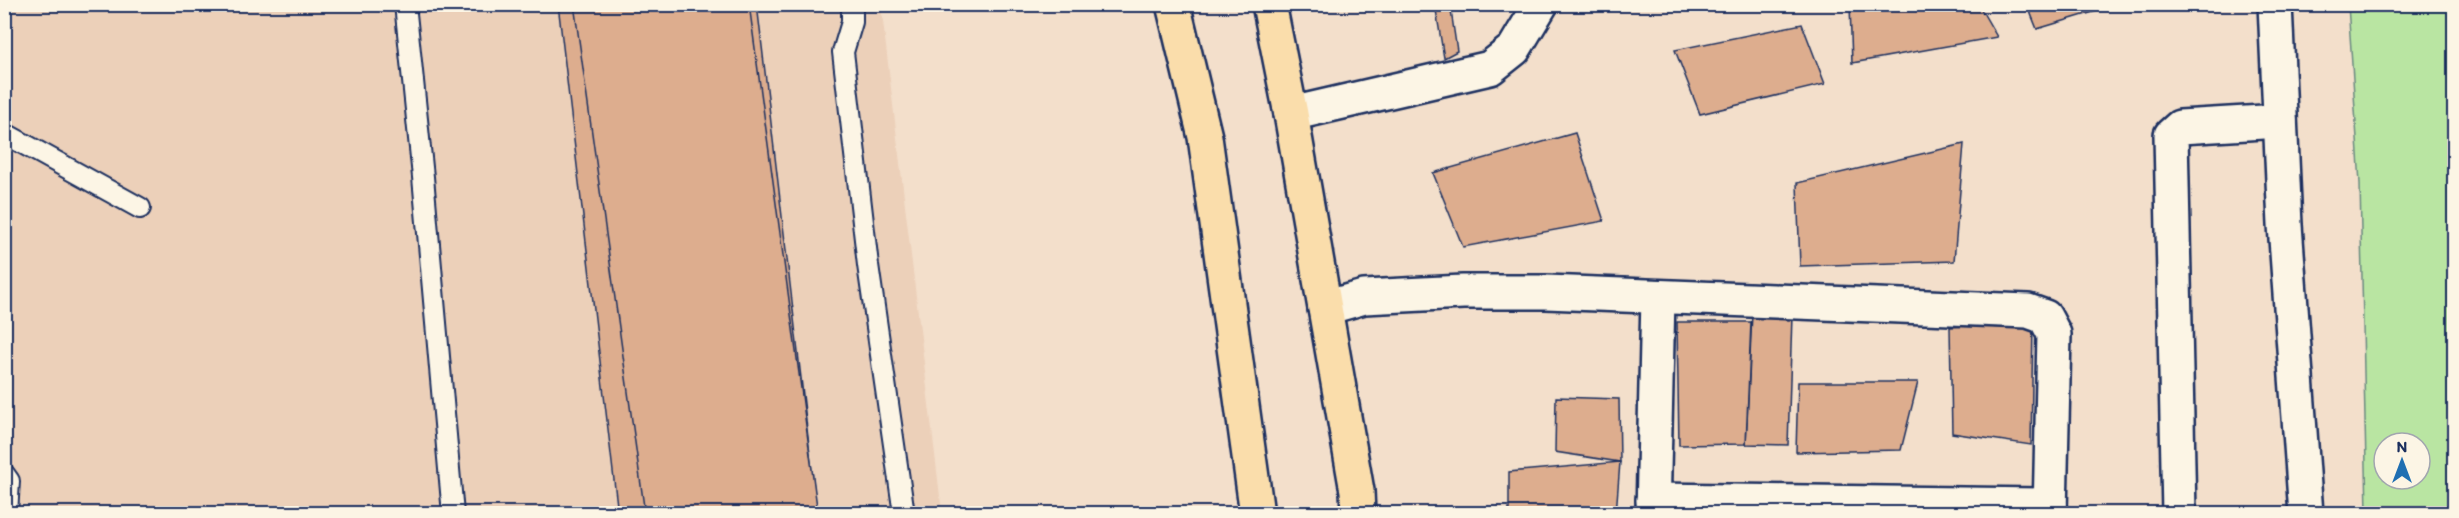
<svg xmlns="http://www.w3.org/2000/svg" width="2459" height="518" font-family="Itim,sans-serif">
	<rect width="100%" height="100%" fill="#f3dfcb"/>
	<filter id="ink" filterUnits="userSpaceOnUse"><feTurbulence type="fractalNoise" baseFrequency=".0167" numOctaves="2"/><feDisplacementMap in="SourceGraphic" scale="12" xChannelSelector="R" yChannelSelector="G"/><feConvolveMatrix kernelMatrix="1 2 1 2 8 2 1 2 1" color-interpolation-filters="sRGB"/></filter>
	<g filter="url(#ink)">
		<!-- built -->
		<polygon fill="#ecd0b9" points="4,5 881,5 942,513 5,513"/>
		<!-- green -->
		<path fill="#b9e5a2" stroke="#6a8a80" stroke-width="1.5" fill-rule="evenodd" d="M 2348,5 L 2454,5 L 2454,513 L 2367,513 L 2360,183 ZM 2384,443 L 2420,443 L 2420,479 L 2384,479 Z"/>
		<!-- building -->
		<g fill="#ddad8e" stroke="#1b2f5e" stroke-width="1.5">
			<polygon points="558,4 757,4 817,514 618,514"/>
			<polygon points="574,4 749,4 818,514 645,514"/>
			<polygon points="1435,4 1450,4 1457,51 1444,58"/>
			<polygon points="1978,4 1997,37 1852,63 1850,5"/>
			<polygon points="2027,4 2120,4 2037,29"/>
			<polygon points="1802,24 1825,84 1700,114 1675,50"/>
			<polygon points="1575,133 1604,221 1463,247 1433,173"/>
			<polygon points="1964,144 1954,261 1800,266 1797,183"/>
			<polygon points="1752,313 1792,315 1788,445 1746,444"/>
			<polygon points="1677,322 1751,322 1746,444 1679,445"/>
			<polygon points="2033,322 2031,445 1952,433 1950,327"/>
			<polygon points="1798,382 1918,382 1901,450 1796,452"/>
			<polygon points="1556,397 1619,399 1620,462 1555,452"/>
			<polygon points="1620,462 1616,514 1509,514 1509,472"/>
		</g>
		<g fill="none" stroke-linecap="round" stroke-linejoin="round">
			<defs>
				<g id="lane">
					<polyline points="405,4 423,177 453,514"/>
					<polyline points="852,4 852,22 843,52 868,265 904,514"/>
					<polyline points="4,133 140,208"/>
					<polyline points="4,474 9,481 7,514"/>
				</g>
				<g id="street">
					<polyline points="2275,4 2285,225 2306,514"/>
					<polyline points="1291,114 1490,68 1514,49 1541,4"/>
					<polyline points="1325,308 1364,297 1463,292 1546,292 2028,311 2045,317 2054,334 2050,514"/>
					<polyline points="1653,500 2050,505"/>
					<polyline points="1653,514 1658,297"/>
					<polyline points="2179,514 2171,135 2180,127 2280,121"/>
				</g>
				<g id="primary">
					<polyline points="1173,4 1205,137 1257,514"/>
					<polyline points="1269,4 1291,114 1357,491 1358,514"/>
				</g>
			</defs>
			<!-- lane casing -->
			<use href="#lane" stroke="#1b2f5e" stroke-width="24"/>
			<!-- street casing -->
			<use href="#street" stroke="#1b2f5e" stroke-width="38"/>
			<!-- primary casing -->
			<use href="#primary" stroke="#1b2f5e" stroke-width="38"/>
			<!-- lane -->
			<use href="#lane" stroke="#fcf5e5" stroke-width="20"/>
			<!-- street -->
			<use href="#street" stroke="#fcf5e5" stroke-width="33"/>
			<!-- primary -->
			<use href="#primary" stroke="#faddab" stroke-width="33"/>
		</g>
	</g>
	<!-- margin -->
	<rect width="2459" height="518" fill="none" stroke="#fcf5e5" stroke-width="24"/>
	<rect x="12" y="12" width="2435" height="494" fill="none" stroke="#1b2f5e" stroke-width="2" filter="url(#ink)"/>
	<!-- north arrow -->
	<g transform="translate(2402 461)"><circle r="28" fill="#fcf5e5" stroke="#a2a6af" stroke-width="1.5"/>
	<path d="M0-4.5L10 22L0 15L-10 22Z" fill="#1f6fb2"/>
	<text y="-9" font-size="16" font-weight="bold" text-anchor="middle" fill="#1b2f5e">N</text>
	</g>
</svg>
